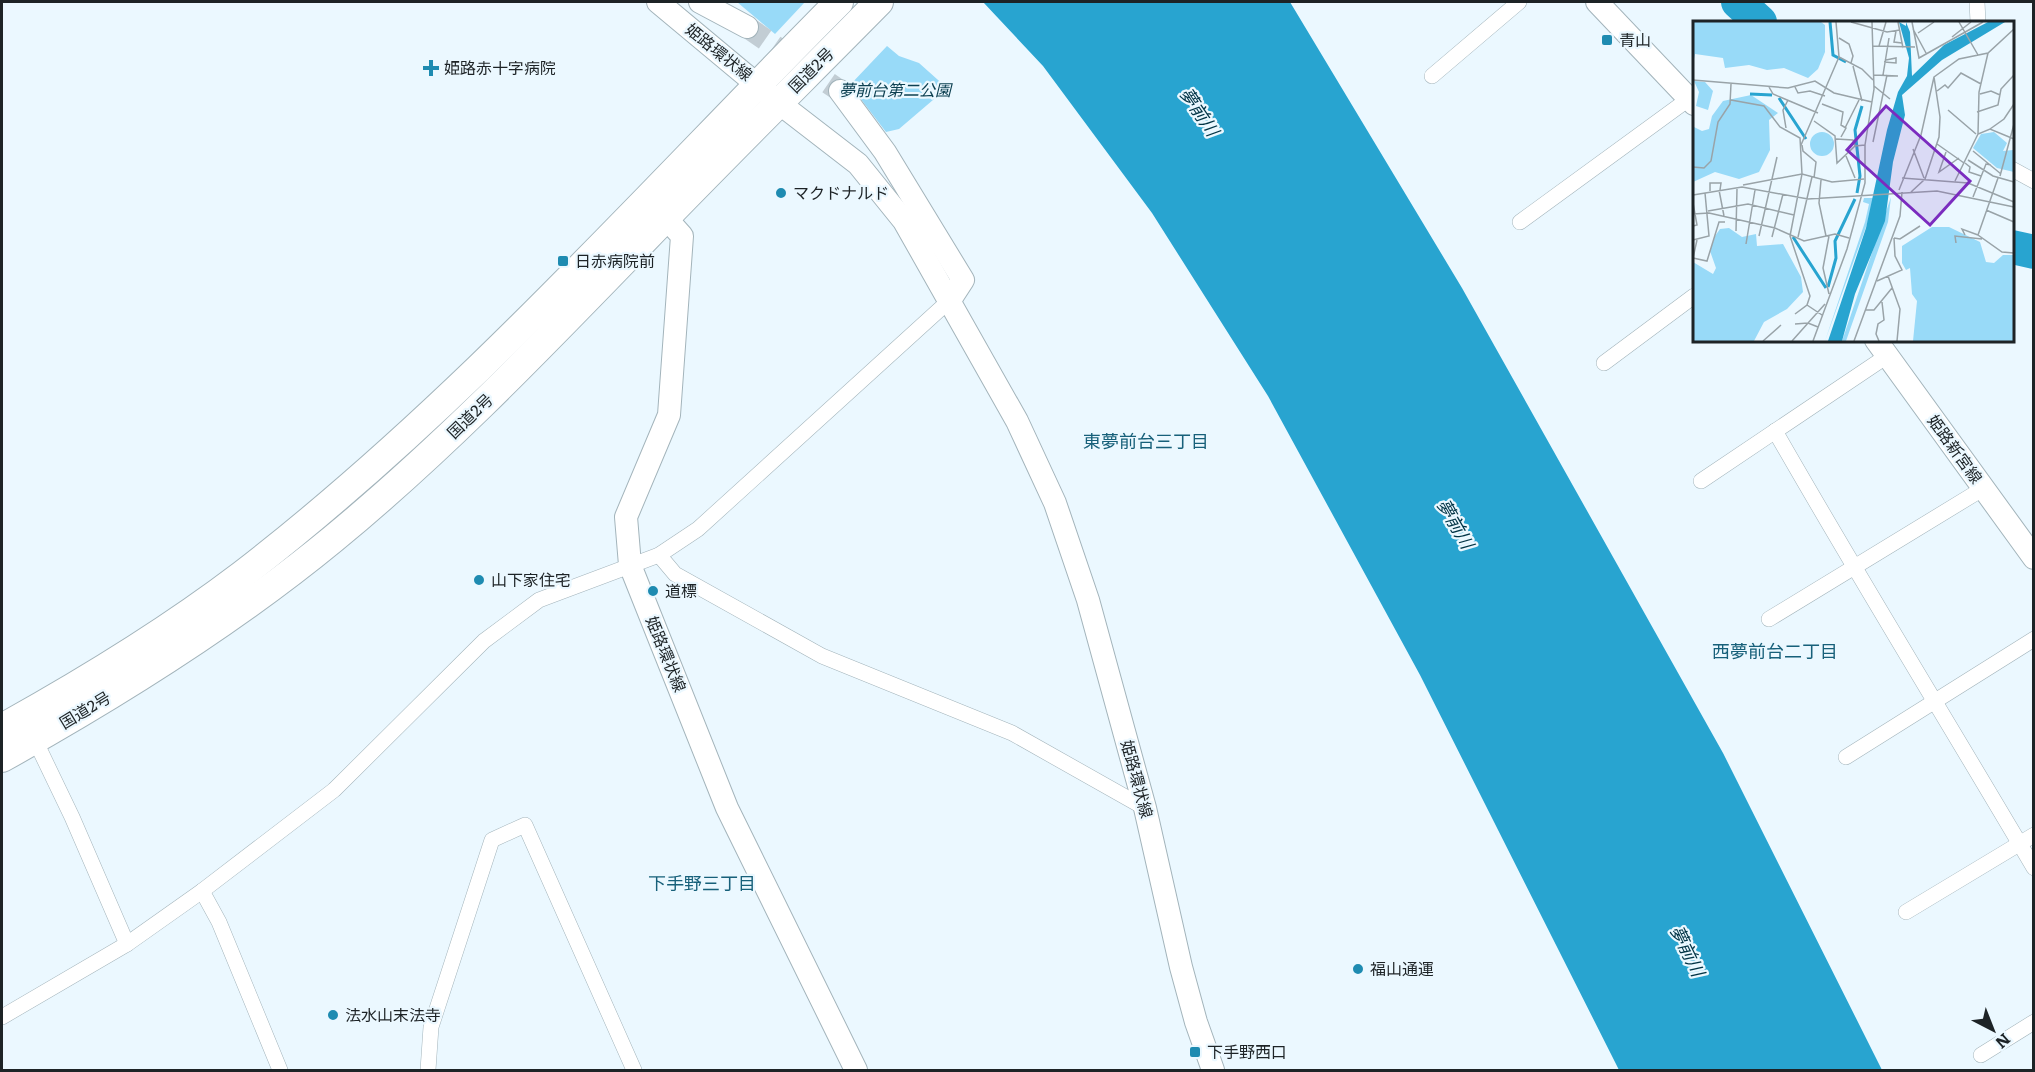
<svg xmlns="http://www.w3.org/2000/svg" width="2035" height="1072" font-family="Literata,'Noto Sans JP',serif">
	<rect width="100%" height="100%" fill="#ebf8ff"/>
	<!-- green -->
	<g fill="#98daf8">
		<polygon points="737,2 805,2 775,34"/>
		<polygon points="887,46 899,56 919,63 947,88 899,129 886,132 850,85"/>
	</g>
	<!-- water -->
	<polygon fill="#28a4d0" points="983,2 1290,2 1462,288 1723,753 1882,1070 1619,1070 1420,675 1268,396 1152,213 1043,66"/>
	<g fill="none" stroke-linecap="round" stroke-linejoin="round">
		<!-- river -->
		<g stroke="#28a4d0" stroke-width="34">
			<polyline points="1738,2 1760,22"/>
			<polyline points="2012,247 2034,252"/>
		</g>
		<!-- secondary-tunnel -->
		<polyline stroke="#c2cdd4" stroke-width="22" stroke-dasharray="22 11" stroke-linecap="butt" points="747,27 840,91"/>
		<defs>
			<g id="street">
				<polyline points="1977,2 1978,22"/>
				<polyline points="1432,76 1519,2"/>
				<polyline points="2012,169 2034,181"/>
				<polyline points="1520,222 1690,98"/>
				<polyline points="1604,363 1694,296"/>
				<path d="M 1775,431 C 1859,578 1948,722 2034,868"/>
				<polyline points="1701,481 1887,356"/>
				<polyline points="659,555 675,574 822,656 1012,733 1145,808"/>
				<polyline points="1769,619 1984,488"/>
				<polyline points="35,740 72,817 127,944"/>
				<polyline points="1846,757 2034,639"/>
				<polyline points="202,891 219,922 280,1070"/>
				<polyline points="1906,912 2034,835"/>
				<polyline points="2,1017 127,944 202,891 334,790 484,641 539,600 659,555 698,529 950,300"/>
				<polyline points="1981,1055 2034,1022"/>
				<polyline points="428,1070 431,1027 492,840 525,825 634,1070"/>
			</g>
			<g id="secondary">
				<polyline points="658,2 779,103 858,164 904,221 1017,421 1055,503 1088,600 1145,808 1181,967 1196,1022 1213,1070"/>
				<polyline points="700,2 747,27"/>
				<polyline points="1597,2 1694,104"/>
				<polyline points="840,91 885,152 963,280 950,300"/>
				<polyline points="665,217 682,236 669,415 626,517 630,565 727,808 856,1070"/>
				<polyline points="1876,340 2034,558"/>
			</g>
			<g id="highway">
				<path d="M 2,728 C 85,682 167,632 242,575 C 461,406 645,197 839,2"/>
				<path d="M 2,758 C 117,694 231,623 333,539 C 445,447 544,343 645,239 C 722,159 801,81 879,2"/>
			</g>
		</defs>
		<!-- street casing -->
		<use href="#street" stroke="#a3b4bb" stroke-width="16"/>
		<!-- secondary casing -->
		<use href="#secondary" stroke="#a3b4bb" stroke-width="24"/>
		<!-- highway casing -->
		<use href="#highway" stroke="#a3b4bb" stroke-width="30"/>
		<!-- street -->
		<use href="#street" stroke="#fff" stroke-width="15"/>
		<!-- secondary -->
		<use href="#secondary" stroke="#fff" stroke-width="22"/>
		<!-- highway -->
		<use href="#highway" stroke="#fff" stroke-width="28"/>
	</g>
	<!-- markers -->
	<g fill="#1e8bb1" stroke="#ebf8ff" stroke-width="2">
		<rect x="1601" y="34" width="12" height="12" rx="3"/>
		<path d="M428 59h6v6h6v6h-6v6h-6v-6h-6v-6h6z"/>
		<circle cx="781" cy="193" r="6"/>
		<rect x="557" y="255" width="12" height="12" rx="3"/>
		<circle cx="479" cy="580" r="6"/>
		<circle cx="653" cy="591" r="6"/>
		<circle cx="1358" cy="969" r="6"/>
		<circle cx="333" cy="1015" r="6"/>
		<rect x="1189" y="1046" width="12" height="12" rx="3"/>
	</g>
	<g text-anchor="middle" stroke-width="4.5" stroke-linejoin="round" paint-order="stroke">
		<!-- poi labels -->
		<g font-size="16" fill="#1d2326" stroke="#ebf8ff" text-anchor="start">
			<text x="1619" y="46">青山</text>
			<text x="444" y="74">姫路赤十字病院</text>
			<text x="793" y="199">マクドナルド</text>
			<text x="575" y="267">日赤病院前</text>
			<text x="491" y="586">山下家住宅</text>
			<text x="665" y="597">道標</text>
			<text x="1370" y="975">福山通運</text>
			<text x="345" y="1021">法水山末法寺</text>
			<text x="1207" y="1058">下手野西口</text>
		</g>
		<!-- street labels -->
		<g font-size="16" fill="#1d2326" stroke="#ebf8ff">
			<text transform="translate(719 52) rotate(39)" y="6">姫路環状線</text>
			<text transform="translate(811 70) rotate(-45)" y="6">国道2号</text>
			<text transform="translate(470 416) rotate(-44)" y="6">国道2号</text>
			<text transform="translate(1955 449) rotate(54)" y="6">姫路新宮線</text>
			<text transform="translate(666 654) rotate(68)" y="6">姫路環状線</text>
			<text transform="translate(85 710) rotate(-31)" y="6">国道2号</text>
			<text transform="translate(1137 779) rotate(75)" y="6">姫路環状線</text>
		</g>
		<!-- park labels -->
		<g font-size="16" font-style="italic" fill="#0d4052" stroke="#ebf8ff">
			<text x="895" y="96">夢前台第二公園</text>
		</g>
		<!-- water labels -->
		<g font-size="18" font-style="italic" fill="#003345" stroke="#ebf8ff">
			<text transform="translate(1199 112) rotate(56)" y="6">夢前川</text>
			<text transform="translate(1455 524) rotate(60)" y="6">夢前川</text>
			<text transform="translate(1687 951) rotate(64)" y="6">夢前川</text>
		</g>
		<!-- neighbourhood labels -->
		<g font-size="18" fill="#17607a" stroke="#ebf8ff">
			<text x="1146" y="448">東夢前台三丁目</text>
			<text x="1775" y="658">西夢前台二丁目</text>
			<text x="702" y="890">下手野三丁目</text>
		</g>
	</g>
	<!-- overview -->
	<g transform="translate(1693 21)">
		<rect width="321" height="321" fill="#ebf8ff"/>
		<path d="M 0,1 L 128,1 L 132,4 L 132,31 L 125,48 L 115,57 L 91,47 L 74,49 L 56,44 L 32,47 L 30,37 L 2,33 L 0,43 ZM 1,60 L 12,61 L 20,70 L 15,89 L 3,85 L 6,71 ZM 58,74 L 85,92 L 76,99 L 77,129 L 66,151 L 46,158 L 22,151 L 0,161 L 0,87 L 1,106 L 9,110 L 16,108 L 19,95 L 30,80 ZM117 123a12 12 0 1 1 24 0a12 12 0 1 1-24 0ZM 301,111 L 314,122 L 310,130 L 320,129 L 321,151 L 304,147 L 280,127 L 288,113 ZM 198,176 L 195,201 L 153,320 L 149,320 ZM 171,177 L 181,177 L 178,192 L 132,320 L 172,201 L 176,183 L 170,181 ZM 239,206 L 256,206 L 287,221 L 293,241 L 301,242 L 310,234 L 321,234 L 321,320 L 220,320 L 224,280 L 219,273 L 217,247 L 213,249 L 209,242 L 209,225 ZM 36,207 L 49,216 L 63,213 L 64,225 L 90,223 L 108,256 L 110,271 L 94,288 L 71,301 L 61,320 L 0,320 L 0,241 L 20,253 L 23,247 L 17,230 L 22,215 L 27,208 Z" fill="#98daf8"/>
		<path d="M 206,1 L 213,5 L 213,1 L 217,11 L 219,55 L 251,24 L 295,1 L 312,1 L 249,39 L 209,74 L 212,94 L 200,141 L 192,200 L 162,273 L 149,320 L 135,320 L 173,207 L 194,109 L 205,71 L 214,55 L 216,37 Z" fill="#28a4d0"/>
		<path fill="none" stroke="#28a4d0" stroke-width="3" d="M 137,1 L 140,34 L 153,41M 57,73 L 79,74M 86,77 L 113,118M 164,172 L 167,155 L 162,109 L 169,85M 100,216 L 133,267M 135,266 L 143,237 L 142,220 L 162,178"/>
		<path fill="none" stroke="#99a3a8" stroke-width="1.5" d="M 158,1 L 194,11 L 207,9M 205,1 L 210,27M 219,1 L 226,37 L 290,1M 266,1 L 285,34M 220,8 L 233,32M 203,10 L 201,21 L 209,22M 225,12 L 241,1M 259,16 L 278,1M 146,17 L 156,23 L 160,35 L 158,42M 180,25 L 222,26M 186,25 L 193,1M 146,36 L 169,48 L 180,59M 191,41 L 203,42 L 203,37 L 193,39M 160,45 L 169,80M 181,54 L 205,55M 190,54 L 196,17M 0,59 L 95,67 L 122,60 L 141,72 L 179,81M 181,65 L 197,78M 76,66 L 80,73 L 125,92M 102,66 L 105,72 L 117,70 L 132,75M 244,70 L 252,64 L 255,67 L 268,52 L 288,63M 287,73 L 298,70 L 307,74M 38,79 L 71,85 L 87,106 L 107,117 L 109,153 L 97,215 L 117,275 L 114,284 L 102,293M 129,83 L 150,91 L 148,104 L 153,107 L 148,116M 255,89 L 283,113M 284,91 L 305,84 L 308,68 L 321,54M 121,100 L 142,115 L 144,142 L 162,125 L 172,124M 93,107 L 90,89 L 95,79M 152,107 L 166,79M 297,108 L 311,98 L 321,83M 285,113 L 286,71 L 295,32M 143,118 L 160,119 L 162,125M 180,121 L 194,54M 244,123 L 271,142M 108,124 L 146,36 L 143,1M 109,124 L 110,130 L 123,141 L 121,157M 220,128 L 231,157M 280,130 L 308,153M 253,131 L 246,151 L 266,137M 153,135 L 162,157M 275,139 L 300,155 L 321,161M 272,142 L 277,146 L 276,151 L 288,155M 0,146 L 11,147 L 18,140 L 25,101 L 37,83 L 38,63M 307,155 L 321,103M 209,157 L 275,162 L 321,181M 305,157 L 285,214 L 309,231 L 321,232M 128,159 L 126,182 L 133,215M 262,160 L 285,113 L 297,108 L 321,118M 50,164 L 109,153 L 139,161 L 171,158M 26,169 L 31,195M 206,169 L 228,114 L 241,56M 17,170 L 17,162 L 28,162 L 27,169M 218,171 L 232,158 L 246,116 L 247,96 L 241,56 L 266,38 L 295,32 L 321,8M 0,174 L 49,166 L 115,178 L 244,170 L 321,186M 280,176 L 293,143 L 298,144M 0,182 L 4,204 L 0,205M 293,189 L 321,201M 15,190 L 55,183 L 101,194M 0,193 L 16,192 L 82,207 L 111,220 L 142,213 L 156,217M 43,210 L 44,168M 272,214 L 269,208 L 285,214M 66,215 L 84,136M 136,215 L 130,247 L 136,273M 79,216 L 90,173M 105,216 L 119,156M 201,217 L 207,218 L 227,205M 0,219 L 16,215 L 12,172M 263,222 L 262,215 L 289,218M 53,223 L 62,169M 0,237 L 14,240 L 26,201 L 32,201M 0,237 L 4,219M 195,255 L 207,288 L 204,320M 184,260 L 209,249 L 202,235 L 201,217M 114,284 L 129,294M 173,289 L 181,289 L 199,267M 102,303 L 115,302 L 125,306M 70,320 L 88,304M 99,320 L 132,283M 120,320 L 154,228 L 172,162 L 172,124 L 181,68 L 179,1M 161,320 L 207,195 L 209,171M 186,320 L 183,313 L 185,303 L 191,299 L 189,281"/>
		<path fill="#7b2cbf" fill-opacity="0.15" stroke="#7b2cbf" stroke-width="3" d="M 193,85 L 277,160 L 237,204 L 154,129 Z"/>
		<rect width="321" height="321" fill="none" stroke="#1d2326" stroke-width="3"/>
	</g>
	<!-- border -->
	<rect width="2035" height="1072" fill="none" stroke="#1d2326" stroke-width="6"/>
	<!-- north arrow -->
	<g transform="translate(1993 1030) rotate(138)" stroke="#ebf8ff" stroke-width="4.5" paint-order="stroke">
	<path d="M0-4.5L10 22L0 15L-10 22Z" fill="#1d2326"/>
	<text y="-9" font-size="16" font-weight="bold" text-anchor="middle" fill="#1d2326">N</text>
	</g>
</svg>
